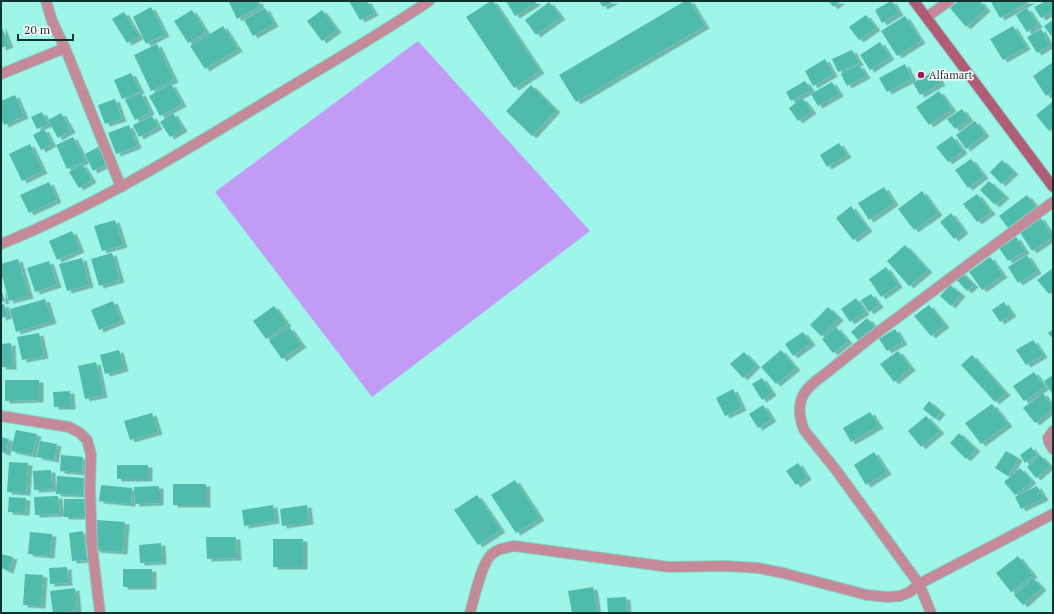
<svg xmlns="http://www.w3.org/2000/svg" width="1054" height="614" font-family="'PT Serif',serif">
	<defs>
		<filter id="shadow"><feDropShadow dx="4.5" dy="2.5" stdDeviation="0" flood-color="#0004"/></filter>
	</defs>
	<rect width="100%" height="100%" fill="#9df6e8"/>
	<!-- green -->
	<polygon fill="#c19bf5" points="418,41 590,231 372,397 215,192"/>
	<!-- building -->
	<g fill="#50bbac" filter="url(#shadow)">
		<polygon points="231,1 258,1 260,6 237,19 229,2"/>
		<polygon points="349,1 367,1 374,13 360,20"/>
		<polygon points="491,1 493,1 540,71 514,88 466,17"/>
		<polygon points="506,1 535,1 536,3 515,16"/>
		<polygon points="599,1 614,1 603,7"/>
		<polygon points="685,1 690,1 705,26 576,102 559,75"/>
		<polygon points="829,1 841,1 833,7"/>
		<polygon points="891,1 892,1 899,13 882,23 875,10"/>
		<polygon points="958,1 980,1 986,9 966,27 950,8"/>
		<polygon points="994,1 1031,1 1000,18 991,2"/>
		<polygon points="1046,1 1053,1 1053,12 1041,18 1034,7"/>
		<polygon points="549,2 561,17 536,35 525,20"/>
		<polygon points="151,7 165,34 146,44 133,17"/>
		<polygon points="265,8 274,24 253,36 244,20"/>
		<polygon points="1027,8 1038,25 1027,32 1016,15"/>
		<polygon points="192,10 206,32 188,43 174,21"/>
		<polygon points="322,10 337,30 322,41 307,21"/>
		<polygon points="124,12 139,37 127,43 112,19"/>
		<polygon points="866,15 876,28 859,40 849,27"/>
		<polygon points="905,16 921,41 897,56 881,31"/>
		<polygon points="1053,20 1053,38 1044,26"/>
		<polygon points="1,25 9,45 1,48"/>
		<polygon points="223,26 238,49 205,69 190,46"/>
		<polygon points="1013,26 1026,47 1003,60 990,39"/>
		<polygon points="1041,29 1050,45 1037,53 1027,37"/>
		<polygon points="880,42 890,57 870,70 860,55"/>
		<polygon points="157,44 174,80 151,91 134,55"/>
		<polygon points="852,50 859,63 838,72 832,59"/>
		<polygon points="825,59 833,74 813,86 805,71"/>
		<polygon points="1053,62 1053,91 1046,96 1033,76"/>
		<polygon points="905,64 912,79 887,92 879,78"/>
		<polygon points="859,65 866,76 847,86 841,74"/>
		<polygon points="934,71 941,83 920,95 913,83"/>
		<polygon points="131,73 140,91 122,99 114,80"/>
		<polygon points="805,81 811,90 791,101 786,92"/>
		<polygon points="832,82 839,94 818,106 811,94"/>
		<polygon points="171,84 182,104 160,116 149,96"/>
		<polygon points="531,85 556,110 532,136 506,111"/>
		<polygon points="939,91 952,109 929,125 916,107"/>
		<polygon points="141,93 150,112 135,120 125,100"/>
		<polygon points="15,95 24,116 4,125 1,118 1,101"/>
		<polygon points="802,98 812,111 798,121 789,108"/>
		<polygon points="115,99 122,119 105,124 98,105"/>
		<polygon points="1052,102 1053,103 1053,128 1049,131 1036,115"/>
		<polygon points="962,109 969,119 955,129 947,119"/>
		<polygon points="42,112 48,124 37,129 31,117"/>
		<polygon points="61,113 71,130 58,138 48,120"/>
		<polygon points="173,113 183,129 170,137 160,122"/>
		<polygon points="152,116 158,127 139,137 133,125"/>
		<polygon points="975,121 985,134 966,149 956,135"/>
		<polygon points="129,125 137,146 116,154 108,133"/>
		<polygon points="44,129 52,144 41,150 33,135"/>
		<polygon points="952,136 963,151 948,162 936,147"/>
		<polygon points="73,137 85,161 67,169 56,145"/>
		<polygon points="839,143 847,155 827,167 820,155"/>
		<polygon points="30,144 43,171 22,181 9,154"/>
		<polygon points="100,146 109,163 93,171 85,154"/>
		<polygon points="971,159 984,176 968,188 955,170"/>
		<polygon points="1002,160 1014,172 1001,184 990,172"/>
		<polygon points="82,164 92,180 79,188 69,172"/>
		<polygon points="989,181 1005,196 995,205 980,190"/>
		<polygon points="49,182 57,200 29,213 20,195"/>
		<polygon points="884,187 894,203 869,220 858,203"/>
		<polygon points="922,191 938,213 914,230 898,209"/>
		<polygon points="977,194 991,212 977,222 963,204"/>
		<polygon points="1027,195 1036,207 1008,228 999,216"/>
		<polygon points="851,206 868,229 853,240 836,218"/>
		<polygon points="951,213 964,231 954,239 940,222"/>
		<polygon points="1040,217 1053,237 1032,251 1019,231"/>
		<polygon points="115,220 123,245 102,251 94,226"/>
		<polygon points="72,231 80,250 57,260 49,241"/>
		<polygon points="1016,237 1025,251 1008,261 999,248"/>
		<polygon points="905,245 928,270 909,286 887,261"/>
		<polygon points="112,253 120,280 99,286 91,259"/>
		<polygon points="1027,255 1037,271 1018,283 1008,267"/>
		<polygon points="990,257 1003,275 982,290 969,272"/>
		<polygon points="82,258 89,285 67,291 59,264"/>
		<polygon points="18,259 29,296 9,301 1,272 1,264"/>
		<polygon points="49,261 57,285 35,292 27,268"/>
		<polygon points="886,267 898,285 881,297 869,279"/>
		<polygon points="1053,268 1053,290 1049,294 1037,280"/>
		<polygon points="961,272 974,285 967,291 955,278"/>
		<polygon points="950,285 961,294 951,306 940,296"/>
		<polygon points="1,289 5,301 1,302"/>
		<polygon points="871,294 879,305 869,312 861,300"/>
		<polygon points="856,298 865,312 850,322 841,309"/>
		<polygon points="45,299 52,321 16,332 10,309"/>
		<polygon points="113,301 121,321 99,330 91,310"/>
		<polygon points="1004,302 1012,314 1000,322 992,310"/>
		<polygon points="4,304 8,316 1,318 1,305"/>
		<polygon points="929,305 945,325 931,336 914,316"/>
		<polygon points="274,306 287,324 266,339 253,321"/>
		<polygon points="828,307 839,318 821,336 810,325"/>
		<polygon points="867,318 875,327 859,341 851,332"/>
		<polygon points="289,327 302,345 282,359 269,341"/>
		<polygon points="836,327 848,341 833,353 822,339"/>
		<polygon points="895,329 903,342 887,351 879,339"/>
		<polygon points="1053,329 1053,339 1048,333"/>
		<polygon points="803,332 811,343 793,356 785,344"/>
		<polygon points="39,333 44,356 22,360 17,337"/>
		<polygon points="1033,340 1043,355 1026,365 1016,350"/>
		<polygon points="11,343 12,367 1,367 1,344"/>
		<polygon points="119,350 124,369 105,374 100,355"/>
		<polygon points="781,350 796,368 776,384 761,367"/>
		<polygon points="898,351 911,368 894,382 880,364"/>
		<polygon points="744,352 756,365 743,378 730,364"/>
		<polygon points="972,355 1006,393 995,402 961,365"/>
		<polygon points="96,362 103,395 85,399 78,366"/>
		<polygon points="1034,372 1045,387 1024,401 1013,386"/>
		<polygon points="1053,375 1053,395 1044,381"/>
		<polygon points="762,378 772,393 762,400 752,384"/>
		<polygon points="5,380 39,380 39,400 5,401"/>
		<polygon points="733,389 742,408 725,416 716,398"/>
		<polygon points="70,391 71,407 54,407 53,392"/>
		<polygon points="1043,393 1053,408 1053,409 1035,423 1023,408"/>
		<polygon points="929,401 941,412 935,419 923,409"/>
		<polygon points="992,404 1008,424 981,444 965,423"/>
		<polygon points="763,405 772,419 758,428 749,414"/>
		<polygon points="870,412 879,426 851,442 843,428"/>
		<polygon points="152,413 158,432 130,440 124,421"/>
		<polygon points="926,416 940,431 921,447 908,431"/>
		<polygon points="16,430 37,434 32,455 11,451"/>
		<polygon points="959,433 976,449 966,459 950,443"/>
		<polygon points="1,437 9,439 6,453 1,452"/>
		<polygon points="40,441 57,444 54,460 37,457"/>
		<polygon points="1031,447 1037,455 1025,463 1020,455"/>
		<polygon points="1006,451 1018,458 1008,476 995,468"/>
		<polygon points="874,452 887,472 866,485 854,465"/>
		<polygon points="61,455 83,457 82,473 60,471"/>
		<polygon points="1040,455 1050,466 1036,478 1027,467"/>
		<polygon points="9,462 28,463 26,493 7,492"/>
		<polygon points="798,463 807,477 796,485 786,471"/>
		<rect x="117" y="465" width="31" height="14"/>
		<polygon points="1020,468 1032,481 1015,495 1004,482"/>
		<polygon points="51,470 52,489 34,490 33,471"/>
		<polygon points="57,476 84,478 83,495 56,494"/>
		<polygon points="515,480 540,518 516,533 491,495"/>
		<rect x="173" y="484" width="33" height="21"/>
		<polygon points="101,485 132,488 131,504 99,501"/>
		<polygon points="159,486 159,503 135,504 134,487"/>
		<polygon points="1037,486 1044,498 1021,509 1015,497"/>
		<polygon points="477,495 501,530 478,545 454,510"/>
		<polygon points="58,496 60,514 35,515 34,497"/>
		<polygon points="9,497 26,498 25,513 8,512"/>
		<rect x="64" y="499" width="21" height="18"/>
		<polygon points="273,505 275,521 244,526 242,510"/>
		<polygon points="307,505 309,522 282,526 280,509"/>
		<polygon points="97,520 125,522 123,552 95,550"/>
		<polygon points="83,531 87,560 72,561 69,533"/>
		<polygon points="30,532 52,534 50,556 28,554"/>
		<polygon points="206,537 236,537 237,558 207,559"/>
		<rect x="273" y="539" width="30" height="28"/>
		<polygon points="161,543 162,562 140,563 139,545"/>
		<polygon points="1,554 13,557 9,571 1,568"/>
		<polygon points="1018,556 1033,575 1011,592 996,573"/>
		<polygon points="67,567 68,583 50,584 49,568"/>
		<rect x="123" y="569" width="29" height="18"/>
		<polygon points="25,574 43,575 41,606 23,605"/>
		<polygon points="1033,578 1042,588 1023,605 1014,595"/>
		<polygon points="593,587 597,613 572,613 568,591"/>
		<polygon points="75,588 77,610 53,613 50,591"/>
		<polygon points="626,597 627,613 608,613 607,598"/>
	</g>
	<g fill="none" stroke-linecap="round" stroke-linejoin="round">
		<defs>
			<g id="minor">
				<polyline points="46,1 52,21 65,48 121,187"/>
				<polyline points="927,17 949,1"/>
				<polyline points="1,74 65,48"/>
				<path d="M 1053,202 C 991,247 931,293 870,338 C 855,350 840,362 825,374 C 818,379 810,385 805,392 C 797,404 799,417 804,430 L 836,470 L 919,584 L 1053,514"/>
				<polyline points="1,416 69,427 80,433 87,440 91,454 90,489 92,547 100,613"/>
				<polyline points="1053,431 1048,438 1049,442 1053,449"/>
				<path d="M 470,613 C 474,599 481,566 490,556 C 496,549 505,548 514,546 L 669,567 L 726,566 L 758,568 L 783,573 L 867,595 L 888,597 L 900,596 L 910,592 L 919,584 L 931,613"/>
			</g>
			<path id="tertiary" d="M 1,244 C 95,206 181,153 267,101 C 321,68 376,37 429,1"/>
			<polyline id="secondary" points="914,1 1053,187"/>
		</defs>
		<!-- minor casing -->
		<use href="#minor" stroke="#83d3c7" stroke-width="12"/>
		<!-- tertiary casing -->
		<use href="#tertiary" stroke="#83d3c7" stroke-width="12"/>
		<!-- secondary casing -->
		<use href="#secondary" stroke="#83d3c7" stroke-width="12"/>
		<!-- minor -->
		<use href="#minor" stroke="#c58998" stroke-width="10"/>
		<!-- tertiary -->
		<use href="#tertiary" stroke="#c58998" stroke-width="10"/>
		<!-- secondary -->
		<use href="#secondary" stroke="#b15b74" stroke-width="10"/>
	</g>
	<!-- markers -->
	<circle fill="#a51453" stroke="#fff" stroke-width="1.5" cx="921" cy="75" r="4"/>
	<g text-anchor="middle" stroke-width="3" stroke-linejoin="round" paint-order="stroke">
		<!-- poi labels -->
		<g font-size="11" fill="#0d342f" stroke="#fff" text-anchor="start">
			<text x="929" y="79">Alfamart</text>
		</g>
	</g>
	<!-- border -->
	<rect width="1054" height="614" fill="none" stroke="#0d342f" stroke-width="4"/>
	<!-- scale -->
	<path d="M18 34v6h55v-6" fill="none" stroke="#0d342f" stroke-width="2"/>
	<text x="24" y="34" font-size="12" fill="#0d342f" stroke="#ffffff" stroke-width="3" paint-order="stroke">20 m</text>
</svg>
